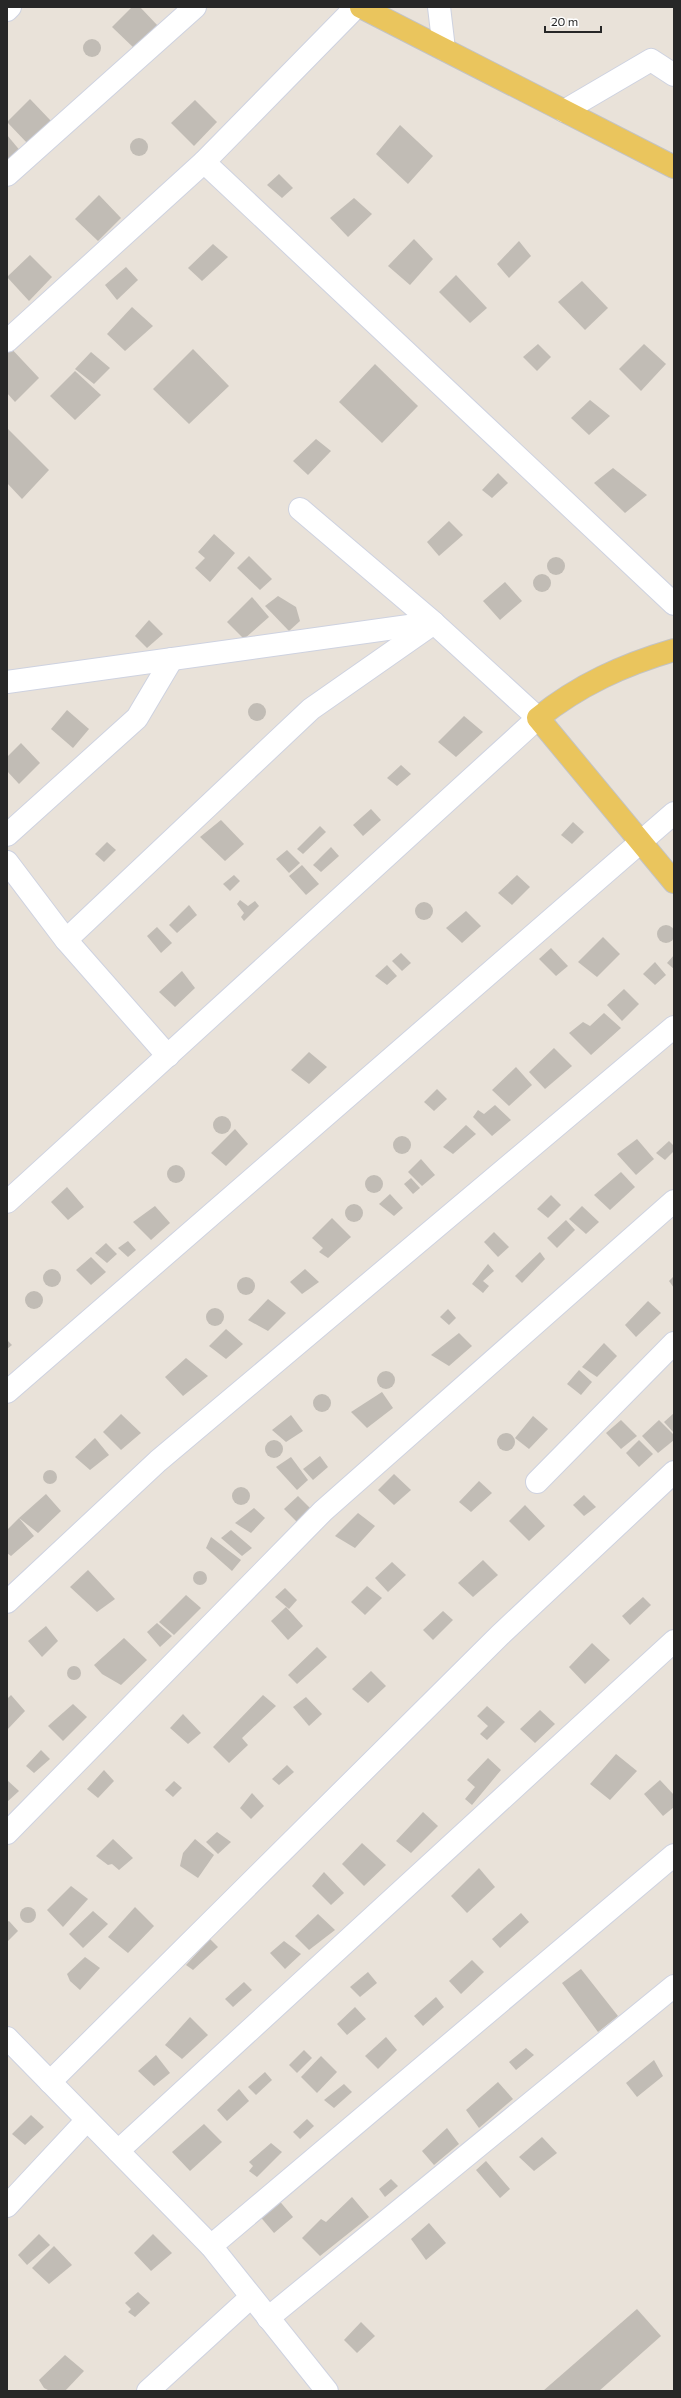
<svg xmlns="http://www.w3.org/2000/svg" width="681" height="2398" font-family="Commissioner,sans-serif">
	<rect width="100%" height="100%" fill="#e9e2d9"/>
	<!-- building -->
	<g fill="#c1bcb5">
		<polygon points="132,7 140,7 158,26 135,49 112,27"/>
		<circle cx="92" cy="48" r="9"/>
		<polygon points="30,99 52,122 29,145 7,122"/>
		<polygon points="195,100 217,122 194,146 171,123"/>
		<polygon points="400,125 433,156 408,184 376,154"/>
		<polygon points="7,135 22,153 7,166"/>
		<circle cx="139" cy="147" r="9"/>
		<polygon points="279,174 293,188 282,198 267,185"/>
		<polygon points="99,195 121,218 98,241 75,219"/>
		<polygon points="354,198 372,214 348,237 330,218"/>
		<polygon points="414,239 433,259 410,285 388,266"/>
		<polygon points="519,241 531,256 509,278 497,264"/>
		<polygon points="213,244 228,257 202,281 188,268"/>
		<polygon points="30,255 52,277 29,301 7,277"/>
		<polygon points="126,267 138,280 117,300 105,285"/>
		<polygon points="456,275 487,308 470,323 439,292"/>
		<polygon points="582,281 608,308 585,330 558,302"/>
		<polygon points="132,307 153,326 125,351 107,334"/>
		<polygon points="7,344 39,378 15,402 7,393"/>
		<polygon points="538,344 551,357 537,371 523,357"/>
		<polygon points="644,344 666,364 641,391 619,369"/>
		<polygon points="193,349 229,386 189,424 153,389"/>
		<polygon points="91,352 110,368 94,384 75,369"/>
		<polygon points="375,364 418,406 382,443 339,402"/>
		<polygon points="75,371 101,395 75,420 50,396"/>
		<polygon points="590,400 610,416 589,435 571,418"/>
		<polygon points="7,428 49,470 22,499 7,483"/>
		<polygon points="316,439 331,451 308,475 293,461"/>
		<polygon points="613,468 647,495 625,513 594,483"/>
		<polygon points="498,473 508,483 492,498 482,490"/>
		<polygon points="449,521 463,535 439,556 427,542"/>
		<polygon points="214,534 235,553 210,582 195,568 205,558 198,552"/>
		<polygon points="249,556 272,579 260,590 237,568"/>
		<circle cx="556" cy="566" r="9"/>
		<circle cx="542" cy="583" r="9"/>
		<polygon points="505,582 522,601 500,620 483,601"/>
		<polygon points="278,596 296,607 300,621 289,631 265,606"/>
		<polygon points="252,597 269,617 244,639 227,622"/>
		<polygon points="149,620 163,634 147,648 135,636"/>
		<circle cx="257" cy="712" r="9"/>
		<polygon points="67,710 89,729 73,748 51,729"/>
		<polygon points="464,716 483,732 456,757 438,742"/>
		<polygon points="21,743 40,763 19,784 7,771 7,757"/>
		<polygon points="401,765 411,774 397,786 387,778"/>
		<polygon points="371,809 381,820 363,836 353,825"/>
		<polygon points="221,820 244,844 225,861 200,837"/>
		<polygon points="573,822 584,832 572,844 561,835"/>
		<polygon points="320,826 326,832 303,854 297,849"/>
		<polygon points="107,842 116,850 104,862 95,854"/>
		<polygon points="331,847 339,856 321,872 313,865"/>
		<polygon points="287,850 300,863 289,873 276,859"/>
		<polygon points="302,865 319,884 306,895 289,876"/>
		<polygon points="234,875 240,881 230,891 223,884"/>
		<polygon points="517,875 530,887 512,905 498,893"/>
		<polygon points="240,900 248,906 255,901 259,906 244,921 241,917 244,913 237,904"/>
		<circle cx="424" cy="911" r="9"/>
		<polygon points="189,905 197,915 177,933 169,925"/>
		<polygon points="466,911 481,926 462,943 446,928"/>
		<circle cx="666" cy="934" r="9"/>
		<polygon points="157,927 172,943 161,953 147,936"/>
		<polygon points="603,937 620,954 597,977 578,962"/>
		<polygon points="551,948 568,966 556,976 539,959"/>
		<polygon points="401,953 411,963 402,971 392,961"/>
		<polygon points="674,955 674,969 667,963"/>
		<polygon points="655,962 666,975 655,985 643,974"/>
		<polygon points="387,965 397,976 387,985 375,976"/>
		<polygon points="182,971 195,988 175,1007 159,992"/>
		<polygon points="624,989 639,1004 622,1021 607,1005"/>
		<polygon points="604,1013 621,1028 591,1055 569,1033 583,1022 590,1026"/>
		<polygon points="554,1048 572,1066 545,1089 529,1072"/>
		<polygon points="309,1052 327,1067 309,1084 291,1070"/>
		<polygon points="516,1067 532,1085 509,1106 492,1090"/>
		<polygon points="437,1089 447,1099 434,1111 424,1102"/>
		<polygon points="495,1105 511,1120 492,1136 473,1117 478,1110 484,1114"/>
		<circle cx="222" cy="1125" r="9"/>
		<polygon points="466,1125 476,1134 453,1154 443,1147"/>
		<polygon points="235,1129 248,1144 226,1166 211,1153"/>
		<circle cx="402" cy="1145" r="9"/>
		<polygon points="637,1139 654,1159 636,1175 617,1154"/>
		<polygon points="669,1141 674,1146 674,1151 665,1160 656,1153"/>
		<polygon points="421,1159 435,1175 422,1186 408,1172"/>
		<circle cx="176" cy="1174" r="9"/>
		<polygon points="621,1172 635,1187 610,1210 594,1195"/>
		<circle cx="374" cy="1184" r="9"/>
		<polygon points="411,1178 420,1188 413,1194 404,1184"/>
		<polygon points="67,1187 84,1207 68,1220 51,1202"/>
		<polygon points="390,1194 403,1208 394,1216 379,1204"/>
		<polygon points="551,1195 561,1205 548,1218 537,1209"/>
		<circle cx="354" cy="1213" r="9"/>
		<polygon points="155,1206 170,1223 151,1240 133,1222"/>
		<polygon points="582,1206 599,1222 586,1234 569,1219"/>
		<polygon points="332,1218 351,1237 328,1258 319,1252 323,1248 312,1238"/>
		<polygon points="566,1220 575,1230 557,1248 547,1238"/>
		<polygon points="494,1232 509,1247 498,1257 484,1242"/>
		<polygon points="128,1241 136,1250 128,1257 118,1248"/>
		<polygon points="106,1243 117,1254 107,1263 95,1253"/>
		<polygon points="540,1252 545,1259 522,1283 515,1276"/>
		<polygon points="91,1257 106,1272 91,1285 76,1270"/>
		<polygon points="488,1264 494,1271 483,1281 489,1286 483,1293 472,1284"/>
		<polygon points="305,1269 319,1282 302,1294 290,1282"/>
		<circle cx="52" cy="1278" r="9"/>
		<polygon points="674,1276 674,1288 669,1281"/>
		<circle cx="246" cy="1286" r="9"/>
		<circle cx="34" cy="1300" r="9"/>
		<polygon points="268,1299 286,1313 268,1331 248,1320"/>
		<polygon points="648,1301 661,1313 636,1337 625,1325"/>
		<circle cx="215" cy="1317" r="9"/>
		<polygon points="448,1309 456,1318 449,1325 440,1317"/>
		<polygon points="226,1329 243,1344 226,1359 209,1346"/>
		<polygon points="459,1333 472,1346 449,1366 431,1355"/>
		<polygon points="7,1340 12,1345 7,1349"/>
		<polygon points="604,1343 617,1356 597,1377 582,1367"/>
		<polygon points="186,1358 208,1376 183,1396 165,1377"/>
		<polygon points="579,1370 592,1382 581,1395 567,1384"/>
		<circle cx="386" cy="1380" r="9"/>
		<polygon points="382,1392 393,1408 367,1428 351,1412"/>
		<circle cx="322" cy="1403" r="9"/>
		<polygon points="674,1413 674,1433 664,1422"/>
		<polygon points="121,1414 141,1433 121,1450 103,1432"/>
		<polygon points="291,1415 303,1431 286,1442 272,1430"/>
		<polygon points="533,1416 548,1429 529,1449 515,1438"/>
		<polygon points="621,1420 637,1436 621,1449 606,1433"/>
		<polygon points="659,1420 674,1435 674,1440 658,1453 642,1436"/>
		<circle cx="506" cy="1442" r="9"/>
		<polygon points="95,1438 109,1455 90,1470 75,1457"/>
		<polygon points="639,1440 653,1454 639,1467 626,1453"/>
		<circle cx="274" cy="1449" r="9"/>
		<polygon points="320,1456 328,1467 313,1480 303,1469"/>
		<polygon points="291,1457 308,1480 297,1490 276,1467"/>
		<circle cx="50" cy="1477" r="7"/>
		<polygon points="394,1474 411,1490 394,1505 378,1490"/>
		<polygon points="479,1481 492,1493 471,1512 459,1502"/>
		<circle cx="241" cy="1496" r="9"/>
		<polygon points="46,1494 61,1511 38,1533 19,1518 34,1536 11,1556 7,1553 7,1530 19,1518"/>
		<polygon points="584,1495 596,1507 584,1516 573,1505"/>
		<polygon points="298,1496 311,1509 297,1522 284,1509"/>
		<polygon points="525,1505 545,1526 529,1541 509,1521"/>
		<polygon points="254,1508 265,1518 251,1533 235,1523"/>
		<polygon points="358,1513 375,1526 355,1548 335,1536"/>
		<polygon points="231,1530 252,1548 242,1556 221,1538"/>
		<polygon points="211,1537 241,1560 232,1571 206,1548"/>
		<polygon points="483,1560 498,1575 473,1597 458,1583"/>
		<polygon points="392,1562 406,1575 388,1592 375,1578"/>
		<polygon points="88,1570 115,1599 97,1612 70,1587"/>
		<circle cx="200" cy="1578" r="7"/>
		<polygon points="367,1586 382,1598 365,1615 351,1602"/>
		<polygon points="285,1588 297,1600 289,1609 275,1597"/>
		<polygon points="186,1595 201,1608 174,1635 159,1622"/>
		<polygon points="643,1597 651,1605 630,1625 622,1616"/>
		<polygon points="286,1607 303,1626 288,1640 271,1621"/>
		<polygon points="443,1611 453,1620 433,1640 423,1630"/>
		<polygon points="157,1623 172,1636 160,1647 147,1632"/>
		<polygon points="46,1626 58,1641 42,1657 28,1641"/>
		<polygon points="124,1638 147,1660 121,1685 102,1674 94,1665"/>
		<polygon points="592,1643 610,1660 585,1684 569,1667"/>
		<polygon points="317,1647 327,1657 297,1684 288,1675"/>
		<circle cx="74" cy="1673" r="7"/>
		<polygon points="371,1671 386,1686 368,1703 352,1689"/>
		<polygon points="11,1695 25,1711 7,1730 7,1699"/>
		<polygon points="263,1695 276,1706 242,1738 248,1745 229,1763 213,1747"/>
		<polygon points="306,1697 322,1714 309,1726 293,1707"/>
		<polygon points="73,1704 87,1717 63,1741 48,1726"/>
		<polygon points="487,1706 505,1722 487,1740 480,1734 488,1726 477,1716"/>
		<polygon points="540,1710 555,1724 535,1743 520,1729"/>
		<polygon points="183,1714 201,1733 188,1744 170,1728"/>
		<polygon points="41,1750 50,1759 34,1773 26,1766"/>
		<polygon points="616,1754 637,1771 610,1800 590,1784"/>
		<polygon points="488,1758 501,1770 472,1805 465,1799 475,1787 467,1780"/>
		<polygon points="287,1765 294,1772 279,1785 272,1779"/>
		<polygon points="104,1770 114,1781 98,1798 87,1789"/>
		<polygon points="7,1780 19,1791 7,1802"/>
		<polygon points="660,1780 674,1795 674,1807 663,1816 644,1794"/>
		<polygon points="174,1781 182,1788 173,1797 165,1790"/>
		<polygon points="252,1793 264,1806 251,1819 240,1808"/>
		<polygon points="423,1812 438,1826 411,1853 396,1841"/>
		<polygon points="217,1832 231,1842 218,1854 206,1842"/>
		<polygon points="113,1839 133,1858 119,1870 112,1864 108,1865 96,1856"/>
		<polygon points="195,1839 214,1855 198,1878 180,1866 183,1853"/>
		<polygon points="362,1843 386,1865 364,1886 342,1864"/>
		<polygon points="479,1868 495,1887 467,1913 451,1896"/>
		<polygon points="324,1872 344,1893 331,1905 312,1886"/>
		<polygon points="71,1886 88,1899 63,1927 47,1910"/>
		<polygon points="135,1907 154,1926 128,1953 108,1937"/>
		<circle cx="28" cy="1915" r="8"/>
		<polygon points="93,1911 108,1924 83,1948 69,1934"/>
		<polygon points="521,1913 529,1922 500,1948 492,1939"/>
		<polygon points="318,1914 335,1930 309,1950 295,1936"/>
		<polygon points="9,1921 18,1931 7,1942 7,1922"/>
		<polygon points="210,1939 218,1947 193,1970 186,1965"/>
		<polygon points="284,1941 301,1954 285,1969 270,1953"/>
		<polygon points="85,1957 100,1968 80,1990 70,1981 67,1974"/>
		<polygon points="472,1960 484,1972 461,1994 449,1981"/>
		<polygon points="581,1969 618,2016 598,2032 562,1983"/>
		<polygon points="368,1972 377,1983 360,1997 350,1987"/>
		<polygon points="244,1982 252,1990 233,2007 225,1999"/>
		<polygon points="436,1997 444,2007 423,2026 414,2016"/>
		<polygon points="355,2007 366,2019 347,2035 337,2024"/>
		<polygon points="190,2017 208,2035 182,2059 165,2045"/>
		<polygon points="386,2037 397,2050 378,2069 365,2056"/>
		<polygon points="526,2048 534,2055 516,2070 509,2062"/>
		<polygon points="304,2050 312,2058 297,2073 289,2065"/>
		<polygon points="156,2055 170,2073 154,2086 138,2071"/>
		<polygon points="321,2056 337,2072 317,2093 301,2077"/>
		<polygon points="654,2060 663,2076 637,2097 626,2083"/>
		<polygon points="265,2072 272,2080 256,2095 248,2087"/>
		<polygon points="498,2082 513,2099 479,2128 466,2110"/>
		<polygon points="344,2084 352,2092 334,2108 324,2100"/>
		<polygon points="239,2089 249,2101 227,2121 217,2110"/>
		<polygon points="31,2115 44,2127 25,2145 12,2134"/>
		<polygon points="307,2119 314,2126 300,2139 293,2132"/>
		<polygon points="204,2124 222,2142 190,2171 172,2152"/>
		<polygon points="447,2128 459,2144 434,2165 422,2151"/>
		<polygon points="542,2137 557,2153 534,2171 519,2157"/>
		<polygon points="271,2143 282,2152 257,2177 249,2171 253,2166 249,2162"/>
		<polygon points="486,2161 510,2189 500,2198 476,2170"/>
		<polygon points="391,2179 398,2186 385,2197 379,2189"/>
		<polygon points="352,2197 369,2217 320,2256 302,2238 321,2219 326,2222"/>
		<polygon points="277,2198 293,2217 274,2233 258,2214"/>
		<polygon points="429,2223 446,2243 426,2260 411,2239"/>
		<polygon points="39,2234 50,2245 27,2265 18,2255"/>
		<polygon points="153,2234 172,2253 151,2271 134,2253"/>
		<polygon points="54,2246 72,2265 49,2284 32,2268"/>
		<polygon points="138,2292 150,2303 135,2317 128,2312 131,2309 125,2303"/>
		<polygon points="637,2309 661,2336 599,2391 543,2391"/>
		<polygon points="361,2322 375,2336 357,2353 344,2340"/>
		<polygon points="65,2355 84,2371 65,2391 50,2391 44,2388 39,2380"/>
	</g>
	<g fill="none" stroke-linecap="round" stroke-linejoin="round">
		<defs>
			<g id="minor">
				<polyline points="439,7 444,49"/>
				<polyline points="7,10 10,7"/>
				<polyline points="564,111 651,60 674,75"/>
				<polyline points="204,162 674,604"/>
				<polyline points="7,175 195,7"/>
				<polyline points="7,341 204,162 356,7"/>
				<polyline points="7,682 430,623"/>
				<polyline points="7,835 137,718 172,659"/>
				<polyline points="7,862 66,940 168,1056"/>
				<polyline points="66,940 311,709 434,623"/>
				<polyline points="7,1202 538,718 434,623 300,509"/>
				<polyline points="7,1392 674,813"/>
				<polyline points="537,1482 674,1343"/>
				<polyline points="7,1602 158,1461 674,1027"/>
				<polyline points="7,1833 323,1511 674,1201"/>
				<polyline points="7,2038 211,2246 327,2391"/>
				<polyline points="50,2082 500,1635 674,1472"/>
				<polyline points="118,2151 674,1641"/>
				<polyline points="7,2206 87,2120"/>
				<polyline points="211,2246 674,1855"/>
				<polyline points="268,2318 674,1986"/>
				<polyline points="148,2391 251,2297"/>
			</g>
			<g id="major">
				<polyline points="361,7 674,167"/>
				<path d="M 674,650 C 623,665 579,685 538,718 L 674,882"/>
			</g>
		</defs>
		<!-- minor casing -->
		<use href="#minor" stroke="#ced2e0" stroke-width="24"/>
		<!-- major casing -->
		<use href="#major" stroke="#c3c3c3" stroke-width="24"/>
		<!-- minor -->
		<use href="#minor" stroke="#fff" stroke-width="22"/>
		<!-- major -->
		<use href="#major" stroke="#eac55d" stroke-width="22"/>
	</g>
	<!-- border -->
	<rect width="681" height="2398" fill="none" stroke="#272727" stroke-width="16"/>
	<!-- scale -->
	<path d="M545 26v6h56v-6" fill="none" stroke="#272727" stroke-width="2"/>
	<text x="551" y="26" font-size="12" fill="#272727" stroke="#ffffff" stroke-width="3" paint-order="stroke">20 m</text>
</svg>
